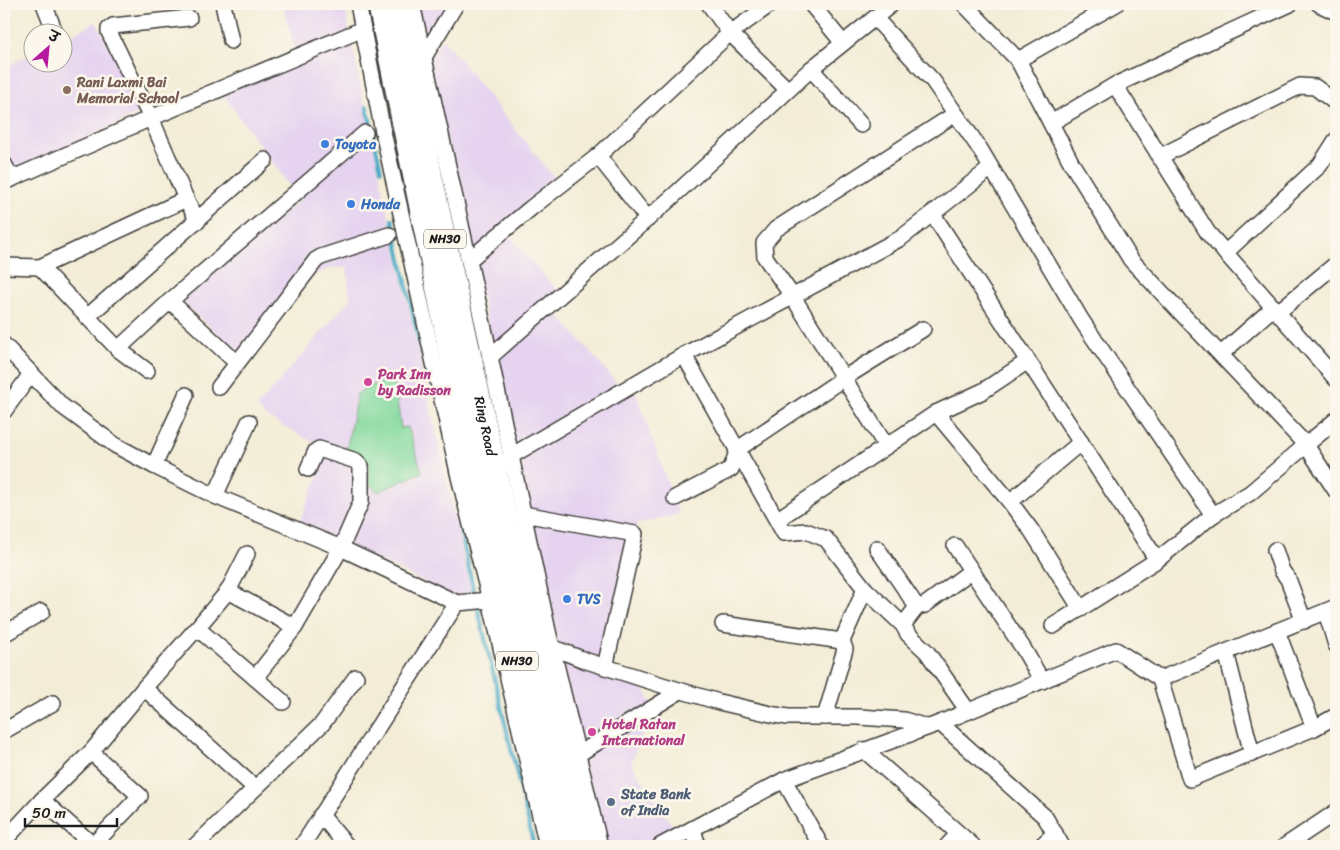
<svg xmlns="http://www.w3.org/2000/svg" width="1340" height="850" font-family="Sriracha,'Playpen Sans Deva',sans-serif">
	<rect width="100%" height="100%" fill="#fbf7ec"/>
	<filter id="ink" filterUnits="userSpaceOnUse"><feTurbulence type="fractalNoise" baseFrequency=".02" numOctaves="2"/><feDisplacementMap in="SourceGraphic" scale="10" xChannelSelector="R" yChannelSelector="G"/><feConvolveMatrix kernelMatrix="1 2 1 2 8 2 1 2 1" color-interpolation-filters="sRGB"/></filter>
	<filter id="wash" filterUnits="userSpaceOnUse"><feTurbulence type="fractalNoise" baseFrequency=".0096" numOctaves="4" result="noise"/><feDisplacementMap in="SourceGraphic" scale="20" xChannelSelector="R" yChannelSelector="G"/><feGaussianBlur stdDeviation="1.12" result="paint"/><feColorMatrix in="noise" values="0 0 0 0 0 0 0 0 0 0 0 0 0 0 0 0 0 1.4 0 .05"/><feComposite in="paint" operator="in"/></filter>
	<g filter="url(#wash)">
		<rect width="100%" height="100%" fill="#f3edd7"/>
		<!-- built -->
		<g fill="#e6d3f0">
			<polygon points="283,4 344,4 369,127 471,592 454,597 300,521 319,474 319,445 265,416 257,407 350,299 347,268 330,268 306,279 240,354 181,301 300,200 222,93 297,60"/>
			<polygon points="417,4 449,4 426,43"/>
			<polygon points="96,22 143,111 15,173 4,151 4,68 32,54 32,62 62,62 63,39"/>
			<polygon points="443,39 556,180 471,254 428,59"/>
			<polygon points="509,235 559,293 555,311 618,384 512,447 475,261"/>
			<polygon points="634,388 679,514 637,524 630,539 601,660 642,685 656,713 642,735 631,763 678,834 651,846 604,846 584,766 518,454"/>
		</g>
		<!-- green -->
		<path fill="#83d99d" stroke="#507a5c" d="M 394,380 L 401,428 L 408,427 L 422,472 L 378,492 L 368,483 C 370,459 368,460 346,452 L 357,394 L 377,383 Z"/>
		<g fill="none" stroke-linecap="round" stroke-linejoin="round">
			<!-- stream -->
			<g stroke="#4aacc9" stroke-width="4">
				<polyline points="367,107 381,170"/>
				<polyline points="392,219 422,355"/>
				<polyline points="458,518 475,598"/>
				<polyline points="477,605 534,846"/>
			</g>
		</g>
	</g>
	<g filter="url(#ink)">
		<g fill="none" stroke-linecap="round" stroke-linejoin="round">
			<defs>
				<g id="minor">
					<polyline points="44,4 55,32"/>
					<polyline points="223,4 231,41"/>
					<polyline points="358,4 382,127 459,477 490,600 547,846"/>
					<polyline points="412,4 485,333 548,631 600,846"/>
					<polyline points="771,4 730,33 788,90"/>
					<polyline points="811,4 843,43"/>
					<polyline points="964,4 1018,60 1116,4"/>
					<polyline points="1319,4 1336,12"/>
					<polyline points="189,18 113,26 109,29 109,32 151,118 186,199 198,221"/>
					<polyline points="875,18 933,81 980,149 1082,321 1213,515 1250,493 1306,445 1336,491"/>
					<polyline points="424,57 456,4"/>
					<polyline points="1018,60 1072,164 1131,260 1306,445 1336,420"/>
					<polyline points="811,69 861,125"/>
					<polyline points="1115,85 1208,233 1336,379"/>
					<polyline points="1051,123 1115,85 1290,4"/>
					<polyline points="598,156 648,219"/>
					<polyline points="1159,157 1300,86 1315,87 1336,103"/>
					<polyline points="4,164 12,179"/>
					<polyline points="4,182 151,118 363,29"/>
					<polyline points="932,213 1157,560"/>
					<polyline points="1225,253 1320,165 1336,140"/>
					<polyline points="469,260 531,208 598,156 730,33 709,4"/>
					<polyline points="4,266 40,267 186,199"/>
					<polyline points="40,267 118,349 170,301 365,133"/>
					<polyline points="170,301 237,363"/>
					<polyline points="1278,312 1336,264"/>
					<polyline points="87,317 265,160"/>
					<polyline points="4,345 62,406 115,445 154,466 215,496 341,548 457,603 490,600"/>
					<polyline points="118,349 147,371"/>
					<polyline points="1221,354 1274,307"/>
					<polyline points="684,355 784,533 806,531 826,539 865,589 903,625 908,634 927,652 968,711"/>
					<polyline points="490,357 670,199 811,69 892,4"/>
					<polyline points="219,387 316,260 321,257 389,235"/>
					<polyline points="4,411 31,374"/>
					<polyline points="936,413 1010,502 1031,530 1081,609"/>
					<polyline points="886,446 793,297 765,257 764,243 776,229 955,114"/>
					<polyline points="509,464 511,456 684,355 901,238 991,168"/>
					<polyline points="154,466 186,395"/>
					<polyline points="215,496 249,422"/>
					<polyline points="675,498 731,469 738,449 844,378 923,329"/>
					<polyline points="1010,502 1081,442"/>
					<polyline points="523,514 635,534 605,667"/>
					<polyline points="778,519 936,413 983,391 1028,361"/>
					<polyline points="955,546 1023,648 1042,681"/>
					<polyline points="877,548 917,607"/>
					<polyline points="1275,550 1282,571 1288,579 1304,621"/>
					<polyline points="228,591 247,554"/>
					<polyline points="1326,612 1336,645"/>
					<polyline points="723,624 842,641"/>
					<polyline points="903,625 917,607 925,605 971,571"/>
					<polyline points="1053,626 1157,560 1213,515"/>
					<polyline points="197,628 283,702"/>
					<polyline points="1277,631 1314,728"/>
					<polyline points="4,634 42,612"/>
					<polyline points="551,647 587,661 662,685 719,702 775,715 788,717 859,717 904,720 926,727"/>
					<polyline points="1226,652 1252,754"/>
					<polyline points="255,678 295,627 341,548 361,502 361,466 356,461 319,449 316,451 308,469"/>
					<polyline points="1160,679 1190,779 1314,728 1336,716"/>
					<polyline points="144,688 255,788"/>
					<polyline points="825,717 845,649 842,641 865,589"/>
					<polyline points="940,723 1116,650 1160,679 1336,607"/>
					<polyline points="4,731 53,703"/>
					<polyline points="864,750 973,846"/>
					<polyline points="91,752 140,796 92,846"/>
					<polyline points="577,755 680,691"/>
					<polyline points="784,780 821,846"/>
					<polyline points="42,800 93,845"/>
					<polyline points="321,815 347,846"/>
					<polyline points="693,829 698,846"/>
					<polyline points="4,841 42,800 91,752 144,688 197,628 228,591 295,627"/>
					<polyline points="195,846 322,724 356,677"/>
					<polyline points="302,846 457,603"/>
					<polyline points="660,846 784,780 940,723 1045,817 1062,846"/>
					<polyline points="947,846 958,834"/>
					<polyline points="1041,846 1055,833"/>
					<polyline points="1285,846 1336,812"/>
				</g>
				<g id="highway">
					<polyline points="379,4 475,474 507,620 564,846"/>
					<path id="s1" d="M 398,4 L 431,176 L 527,616 L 585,846"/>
				</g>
			</defs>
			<!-- minor casing -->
			<use href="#minor" stroke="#3c3b38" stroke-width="18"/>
			<!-- highway casing -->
			<use href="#highway" stroke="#3c3b38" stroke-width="25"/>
			<!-- minor -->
			<use href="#minor" stroke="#fff" stroke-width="15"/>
			<!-- highway -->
			<use href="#highway" stroke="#fff" stroke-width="22"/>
		</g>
	</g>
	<!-- markers -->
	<circle fill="#8d6e63" stroke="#fbf7ec" stroke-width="2" cx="67" cy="90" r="5"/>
	<g fill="#3f7fe0" stroke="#fbf7ec" stroke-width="2">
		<circle cx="325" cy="144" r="5"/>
		<circle cx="351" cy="204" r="5"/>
		<circle cx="567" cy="599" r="5"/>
	</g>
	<g fill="#d1479c" stroke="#fbf7ec" stroke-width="2">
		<circle cx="368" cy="382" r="5"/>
		<circle cx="592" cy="732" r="5"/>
	</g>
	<circle fill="#5c6f8a" stroke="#fbf7ec" stroke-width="2" cx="611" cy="802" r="5"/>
	<g text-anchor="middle" stroke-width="5" stroke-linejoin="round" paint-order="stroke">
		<!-- shield labels -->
		<g fill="#fbf7ec" stroke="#5f5e5a" stroke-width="1">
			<rect x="424" y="229.5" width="42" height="19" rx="4"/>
			<rect x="496" y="651.5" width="42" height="19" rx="4"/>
		</g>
		<g font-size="12" font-weight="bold" fill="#1c1c1c">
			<text x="445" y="243">NH30</text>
			<text x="517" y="665">NH30</text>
		</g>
		<!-- education labels -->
		<g font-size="14" font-weight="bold" fill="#785e54" stroke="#fbf7ec" text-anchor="start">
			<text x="77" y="87">Rani Laxmi Bai<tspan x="77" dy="16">Memorial School</tspan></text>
		</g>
		<!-- shop labels -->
		<g font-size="14" font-weight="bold" fill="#366cbe" stroke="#fbf7ec" text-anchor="start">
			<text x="335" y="149">Toyota</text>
			<text x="361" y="209">Honda</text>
			<text x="577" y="604">TVS</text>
		</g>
		<!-- hotel labels -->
		<g font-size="14" font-weight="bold" fill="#b23c85" stroke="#fbf7ec" text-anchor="start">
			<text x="378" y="379">Park Inn<tspan x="378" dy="16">by Radisson</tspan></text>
			<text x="602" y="729">Hotel Ratan<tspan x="602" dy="16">International</tspan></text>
		</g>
		<!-- street labels -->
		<g font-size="14" fill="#1c1c1c" stroke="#fbf7ec">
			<text dy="5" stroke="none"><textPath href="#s1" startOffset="431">Ring Road</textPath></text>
		</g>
		<!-- service labels -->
		<g font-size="14" font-weight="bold" fill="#4e5e75" stroke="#fbf7ec" text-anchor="start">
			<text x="621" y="799">State Bank<tspan x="621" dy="16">of India</tspan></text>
		</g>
	</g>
	<!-- margin -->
	<rect width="1340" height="850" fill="none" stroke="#fbf7ec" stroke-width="20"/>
	<!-- north arrow -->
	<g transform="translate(48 48) rotate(27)"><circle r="24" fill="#fbf7ec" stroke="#a29f99"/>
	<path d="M0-4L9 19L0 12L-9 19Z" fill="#b5179e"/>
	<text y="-8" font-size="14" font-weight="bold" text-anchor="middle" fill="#1c1c1c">उ</text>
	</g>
	<!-- scale -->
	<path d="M25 818v8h92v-8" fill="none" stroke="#1c1c1c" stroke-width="2.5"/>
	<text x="32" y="818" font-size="15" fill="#1c1c1c" stroke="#fbf7ec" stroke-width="4" paint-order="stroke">50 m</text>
</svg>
